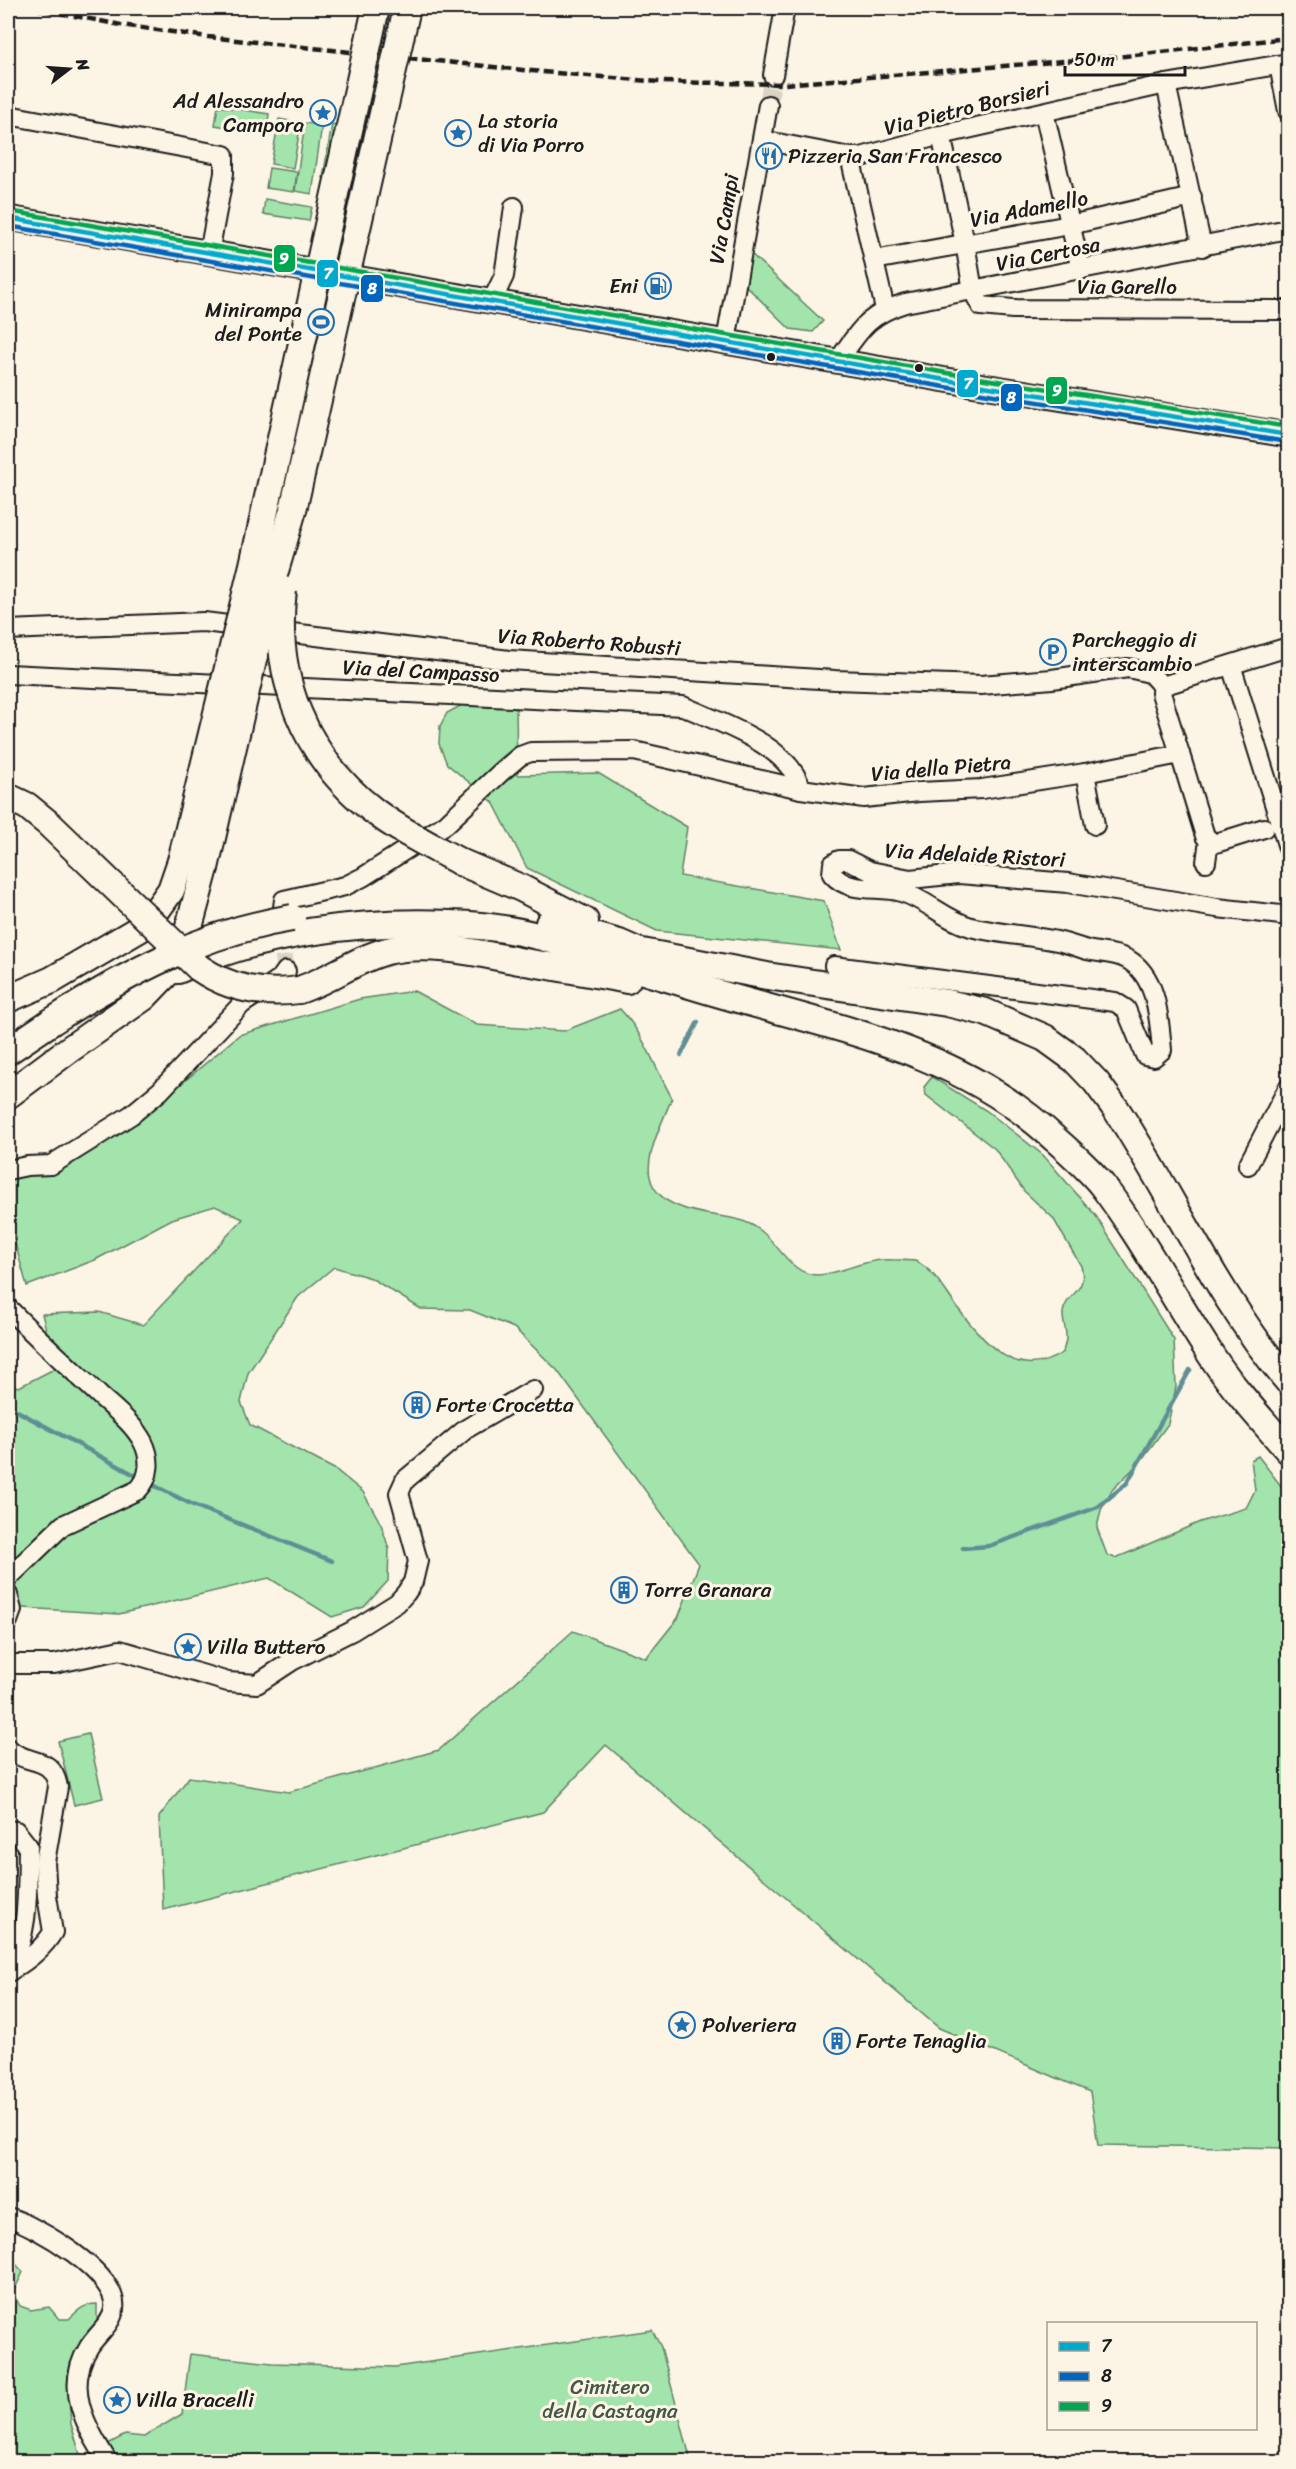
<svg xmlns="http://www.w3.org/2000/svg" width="1296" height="2469" font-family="Sriracha,sans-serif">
	<rect width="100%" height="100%" fill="#fcf5e5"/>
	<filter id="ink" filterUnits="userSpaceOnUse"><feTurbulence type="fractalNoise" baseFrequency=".0167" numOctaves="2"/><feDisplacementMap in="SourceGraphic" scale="12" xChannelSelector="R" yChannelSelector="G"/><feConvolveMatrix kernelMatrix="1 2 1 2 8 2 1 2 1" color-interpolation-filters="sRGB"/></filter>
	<g filter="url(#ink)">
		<!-- green -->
		<g fill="#a3e4ad" stroke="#608064" stroke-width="1.5">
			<polygon points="218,106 269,114 267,133 215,125"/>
			<polygon points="279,119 301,123 293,168 271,164"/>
			<polygon points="305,123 322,125 312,194 295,191"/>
			<polygon points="332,124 353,128 344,182 323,178"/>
			<polygon points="269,168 297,172 294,192 266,188"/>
			<polygon points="265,199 312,207 309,221 263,214"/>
			<polygon points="748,251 823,321 813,332 790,329 742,282"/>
			<polygon points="464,704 516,704 517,775 598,773 687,827 680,876 824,901 841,950 657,931 527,868 493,802 447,764 439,744 440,726 447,713"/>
			<path d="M 414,991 L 477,1025 L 564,1031 L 620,1009 C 645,1035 655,1068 672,1098 C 649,1153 623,1199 706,1214 C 725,1217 745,1218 761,1231 C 779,1244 791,1275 817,1275 C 836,1274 856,1264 874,1261 C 883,1259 892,1260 901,1260 C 905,1261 911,1260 915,1261 C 937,1271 946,1294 960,1311 C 986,1345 1019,1383 1063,1352 C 1064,1347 1066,1342 1066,1338 C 1067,1330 1062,1321 1063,1313 C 1065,1294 1089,1292 1081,1266 L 1053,1218 L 1024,1191 L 995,1149 L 926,1095 L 924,1087 L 932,1077 L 987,1111 L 1043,1155 L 1096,1216 L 1174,1340 L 1176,1387 L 1168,1424 L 1140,1462 L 1112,1490 L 1101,1510 L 1097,1528 L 1107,1555 L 1115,1558 L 1123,1555 L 1200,1522 L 1246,1508 L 1255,1490 L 1251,1460 L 1258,1456 L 1288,1495 L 1288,2148 L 1098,2145 L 1090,2092 L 939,2028 L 606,1745 L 543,1812 L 163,1910 L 159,1817 L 189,1777 L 289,1792 L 439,1750 L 573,1631 L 646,1658 L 678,1618 L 699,1564 L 557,1370 L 514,1328 L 470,1310 L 421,1309 L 371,1278 L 334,1267 L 298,1297 L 248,1373 L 241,1402 L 250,1425 L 336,1470 L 363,1492 L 381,1524 L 389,1549 L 388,1581 L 364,1607 L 332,1617 L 269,1578 L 119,1614 L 8,1607 L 8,1385 L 19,1387 L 56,1368 L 42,1314 L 99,1312 L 143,1325 L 243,1219 L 215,1206 L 172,1219 L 95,1260 L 27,1286 L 8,1218 L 8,1178 L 129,1128 L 239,1035 L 360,999 Z"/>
			<polygon points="88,1734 103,1798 74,1805 58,1741"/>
			<path d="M 8,2255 L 23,2272 L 13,2293 L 20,2306 L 31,2310 L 49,2307 L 59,2319 L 69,2319 C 78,2310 84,2304 97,2304 L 97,2330 L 71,2374 L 69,2399 L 71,2424 L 82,2461 L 8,2461 Z"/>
			<polygon points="652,2330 661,2347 691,2461 118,2462 106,2445 125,2435 144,2437 182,2414 190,2354 272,2363 395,2367"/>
		</g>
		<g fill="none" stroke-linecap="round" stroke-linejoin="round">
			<!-- stream -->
			<g stroke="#5f8f95" stroke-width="4.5">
				<polyline points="681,1055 698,1022"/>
				<polyline points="8,1406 142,1479"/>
				<polyline points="149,1483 193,1505 332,1561"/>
				<polyline points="963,1548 989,1546 1098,1507 1127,1483 1190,1370"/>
				<polyline points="1283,1963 1288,1954"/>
			</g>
			<!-- minor-tunnel -->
			<g stroke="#dad4c7" stroke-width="18" stroke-dasharray="18 9" stroke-linecap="butt">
				<polyline points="768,105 773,75"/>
				<polyline points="280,929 286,971"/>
			</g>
			<defs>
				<g id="minor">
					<polyline points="1279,65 1288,111"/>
					<polyline points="773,75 785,8"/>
					<polyline points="1166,84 1202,247"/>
					<polyline points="1044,112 1081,270"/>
					<polyline points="8,115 224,155 224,173 209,253"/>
					<polyline points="941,135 965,243 973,291 981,306 1013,309 1288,310"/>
					<polyline points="762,140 850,157 861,157 941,135 1166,84 1288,63"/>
					<polyline points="850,157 885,309"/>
					<polyline points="874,260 1070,225 1192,197"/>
					<polyline points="492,301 504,276 514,207"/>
					<polyline points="726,341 768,105"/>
					<path d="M 838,361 C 860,330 867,315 905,303 L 1288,229"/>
					<polyline points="8,630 204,622 509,660 835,680 981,685 1052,679 1128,668 1150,673 1162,686"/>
					<polyline points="1231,665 1288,848"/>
					<path d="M 8,674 L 683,706 C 720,723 790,745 801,789"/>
					<polyline points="1180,754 1205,836 1212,843 1216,843 1264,828"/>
					<polyline points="1085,773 1095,825"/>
					<polyline points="1206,862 1209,840"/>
					<polyline points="280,929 284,900 345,886 363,877 446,824 500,773 520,756 531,752 634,751 801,789 864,798 919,792 982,789 1085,773 1180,754 1161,693 1162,686 1288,647"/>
					<path d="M 834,966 L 1115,1002 L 1126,1009 L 1145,1055 L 1154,1057 L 1162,1050 C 1159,1020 1158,976 1127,959 C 1116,953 1100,953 1087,950 C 1077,947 1067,943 1057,941 C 1028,935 998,934 971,927 C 945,920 926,899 901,892 C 879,885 850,895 832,874 L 833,864 L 839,860 L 848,860 L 870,871 L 910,879 L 959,874 L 1068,883 L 1217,908 L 1281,915 L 1288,913"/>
					<polyline points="1248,1165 1288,1088"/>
					<polyline points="8,1170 27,1166 51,1165 131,1115 160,1091 242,1004 281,978 286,971"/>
					<path d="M 8,1308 C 37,1338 68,1366 99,1395 C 114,1409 133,1423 143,1442 C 151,1458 151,1477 138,1490 L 63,1525 L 8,1578"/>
					<polyline points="8,1595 12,1610 8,1621"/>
					<polyline points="8,1664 54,1664 120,1650 228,1682 257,1684 292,1661 352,1631 397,1603 406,1593 413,1582 418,1561 399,1493 405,1480 466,1429 533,1390"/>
					<path d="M 8,1748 C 27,1767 52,1753 58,1787 L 45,1862 L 47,1896 L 53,1932 C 43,1949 27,1961 10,1971"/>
					<path d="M 8,1830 L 16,1831 L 28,1846 C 27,1890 30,1932 9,1972"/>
					<path d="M 8,2217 C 35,2225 120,2274 114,2309 C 112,2324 97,2334 89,2347 C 63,2388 86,2426 108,2462"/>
				</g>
				<polyline id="major" points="8,218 946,380 1288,435"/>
				<g id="highway">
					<polyline points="460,862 521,888 585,921"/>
					<path d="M 549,923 L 619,943 L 637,951 L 767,976 L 947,1003 L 985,1012 L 1045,1038 L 1074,1059 L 1096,1082 L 1116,1109 C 1175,1199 1218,1299 1288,1381"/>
					<path d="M 178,970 C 259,933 362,920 450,924 C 481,925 512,929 542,937 C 565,943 588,954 611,961 C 638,970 666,977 693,986 C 819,1025 955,1045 1055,1139 C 1071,1153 1089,1169 1102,1185 C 1144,1240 1175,1301 1213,1358 C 1235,1391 1262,1420 1288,1450"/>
					<path d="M 299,990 C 330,980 356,959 387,951 C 429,941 477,953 519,961 C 555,967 591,973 627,980"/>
					<polyline points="8,999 52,980 146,925 171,890 181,861"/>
					<polyline points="8,1051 51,1022"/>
					<polyline points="8,1095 67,1051 144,997 170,970 188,931 205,868"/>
				</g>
			</defs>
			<!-- minor casing -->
			<use href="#minor" stroke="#1c1c1c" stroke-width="22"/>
			<!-- major casing -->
			<use href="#major" stroke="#1c1c1c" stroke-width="27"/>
			<!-- highway casing -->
			<use href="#highway" stroke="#1c1c1c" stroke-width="30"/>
			<!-- minor -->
			<use href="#minor" stroke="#fcf5e5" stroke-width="18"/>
			<!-- major -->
			<use href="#major" stroke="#fcf5e5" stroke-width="22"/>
			<!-- highway -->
			<use href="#highway" stroke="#fcf5e5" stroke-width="26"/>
			<!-- rail -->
			<polyline stroke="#1c1c1c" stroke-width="4.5" stroke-dasharray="9 4.5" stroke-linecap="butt" points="34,8 121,25 208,37 532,71 660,82 784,84 1125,56 1288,38"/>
			<defs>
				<g id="highway-bridge">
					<path d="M 283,590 C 272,677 305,758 374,811 C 400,831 431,846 460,862"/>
					<path d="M 8,797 L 27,806 L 49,824 L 199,968 C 230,989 262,995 299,990"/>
					<polyline points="181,861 253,565 376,8"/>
					<polyline points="205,868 269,591 293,510 407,8"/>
					<path d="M 51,1022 C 125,974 204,932 292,918"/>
				</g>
			</defs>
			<!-- highway-bridge casing -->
			<use href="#highway-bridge" stroke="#1c1c1c" stroke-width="30" stroke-linecap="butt"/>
			<!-- highway-bridge -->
			<use href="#highway-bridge" stroke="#fcf5e5" stroke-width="26"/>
			<defs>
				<polyline id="bus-1" points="8,218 946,380 1288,435"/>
				<polyline id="bus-2" points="8,226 945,387 1287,442"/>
				<polyline id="bus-3" points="9,211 947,373 1288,427"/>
			</defs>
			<!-- bus-1 casing -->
			<use href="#bus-1" stroke="#fcf5e5" stroke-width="9"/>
			<!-- bus-2 casing -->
			<use href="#bus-2" stroke="#fcf5e5" stroke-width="9"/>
			<!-- bus-3 casing -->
			<use href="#bus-3" stroke="#fcf5e5" stroke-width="9"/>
			<!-- bus-1 -->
			<use href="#bus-1" stroke="#00a9ce" stroke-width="4.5"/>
			<!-- bus-2 -->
			<use href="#bus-2" stroke="#0065bd" stroke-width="4.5"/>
			<!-- bus-3 -->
			<use href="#bus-3" stroke="#00a651" stroke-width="4.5"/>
		</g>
	</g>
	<!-- icons -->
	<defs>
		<symbol id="sight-ring" viewBox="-11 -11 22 22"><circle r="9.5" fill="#fcf5e5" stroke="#1f6fb2" stroke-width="1.5"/><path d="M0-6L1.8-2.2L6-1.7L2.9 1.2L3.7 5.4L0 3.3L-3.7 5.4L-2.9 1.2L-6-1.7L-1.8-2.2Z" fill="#1f6fb2"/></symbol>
		<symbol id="restaurant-ring" viewBox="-11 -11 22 22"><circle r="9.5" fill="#fcf5e5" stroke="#1f6fb2" stroke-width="1.5"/><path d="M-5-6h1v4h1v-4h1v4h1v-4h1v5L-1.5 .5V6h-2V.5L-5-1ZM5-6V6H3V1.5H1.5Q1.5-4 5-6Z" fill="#1f6fb2"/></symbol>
		<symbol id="fuel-ring" viewBox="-11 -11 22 22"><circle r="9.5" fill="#fcf5e5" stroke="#1f6fb2" stroke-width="1.5"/><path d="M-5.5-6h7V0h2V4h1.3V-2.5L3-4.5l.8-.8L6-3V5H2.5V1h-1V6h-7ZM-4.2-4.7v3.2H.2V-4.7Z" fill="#1f6fb2"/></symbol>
		<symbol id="stadium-ring" viewBox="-11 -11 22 22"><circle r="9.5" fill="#fcf5e5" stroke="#1f6fb2" stroke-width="1.5"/><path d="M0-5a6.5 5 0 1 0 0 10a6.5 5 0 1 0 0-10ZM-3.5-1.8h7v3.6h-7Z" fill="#1f6fb2"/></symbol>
		<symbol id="parking-ring" viewBox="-11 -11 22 22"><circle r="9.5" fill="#fcf5e5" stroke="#1f6fb2" stroke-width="1.5"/><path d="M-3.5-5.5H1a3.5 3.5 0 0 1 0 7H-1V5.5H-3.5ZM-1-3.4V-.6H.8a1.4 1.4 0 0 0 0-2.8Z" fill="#1f6fb2"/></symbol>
		<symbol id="building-ring" viewBox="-11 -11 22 22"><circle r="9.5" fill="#fcf5e5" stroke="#1f6fb2" stroke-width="1.5"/><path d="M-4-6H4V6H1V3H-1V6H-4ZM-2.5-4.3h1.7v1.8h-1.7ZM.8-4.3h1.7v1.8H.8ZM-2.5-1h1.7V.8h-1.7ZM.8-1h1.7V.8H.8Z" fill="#1f6fb2"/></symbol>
	</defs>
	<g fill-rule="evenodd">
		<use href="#sight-ring" x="308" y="98" width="30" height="30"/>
		<use href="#sight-ring" x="443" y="118" width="30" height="30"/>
		<use href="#restaurant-ring" x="754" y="141" width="30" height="30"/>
		<use href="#fuel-ring" x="643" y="271" width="30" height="30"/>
		<use href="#stadium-ring" x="306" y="307" width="30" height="30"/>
		<use href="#parking-ring" x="1038" y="637" width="30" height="30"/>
		<use href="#building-ring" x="402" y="1390" width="30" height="30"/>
		<use href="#building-ring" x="609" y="1575" width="30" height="30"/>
		<use href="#sight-ring" x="173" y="1632" width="30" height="30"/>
		<use href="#sight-ring" x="667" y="2010" width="30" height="30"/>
		<use href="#building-ring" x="822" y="2026" width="30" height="30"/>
		<use href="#sight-ring" x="102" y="2385" width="30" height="30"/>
	</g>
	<!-- markers -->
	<g fill="#1c1c1c" stroke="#fcf5e5" stroke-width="2">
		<circle cx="771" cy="357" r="5"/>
		<circle cx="919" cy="368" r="5"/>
	</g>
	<g text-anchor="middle" stroke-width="6" stroke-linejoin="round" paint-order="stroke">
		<!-- poi labels -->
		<g font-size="21" fill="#1c1c1c" stroke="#fcf5e5" text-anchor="start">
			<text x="304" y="108" text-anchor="end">Ad Alessandro<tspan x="304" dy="24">Campora</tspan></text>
			<text x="478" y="128">La storia<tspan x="478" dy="24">di Via Porro</tspan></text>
			<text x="788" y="163">Pizzeria San Francesco</text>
			<text x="638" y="293" text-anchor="end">Eni</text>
			<text x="302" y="317" text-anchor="end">Minirampa<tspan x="302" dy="24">del Ponte</tspan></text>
			<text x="1072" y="647">Parcheggio di<tspan x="1072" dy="24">interscambio</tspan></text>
			<text x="436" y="1412">Forte Crocetta</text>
			<text x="644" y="1597">Torre Granara</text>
			<text x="207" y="1654">Villa Buttero</text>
			<text x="702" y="2032">Polveriera</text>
			<text x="856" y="2048">Forte Tenaglia</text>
			<text x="136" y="2407">Villa Bracelli</text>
		</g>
		<!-- street labels -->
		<g font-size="21" fill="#1c1c1c" stroke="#fcf5e5">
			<text transform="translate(967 108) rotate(-14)" y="7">Via Pietro Borsieri</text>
			<text transform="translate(1029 209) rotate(-11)" y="7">Via Adamello</text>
			<text transform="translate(724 219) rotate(-80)" y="7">Via Campi</text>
			<text transform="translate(1048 254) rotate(-11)" y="7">Via Certosa</text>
			<text x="1127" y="294">Via Garello</text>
			<text transform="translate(589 642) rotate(4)" y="7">Via Roberto Robusti</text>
			<text transform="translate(421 671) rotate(3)" y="7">Via del Campasso</text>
			<text transform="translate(941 768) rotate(-5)" y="7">Via della Pietra</text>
			<text transform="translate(975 855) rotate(3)" y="7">Via Adelaide Ristori</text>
		</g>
		<!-- park labels -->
		<g font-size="21" fill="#445848" stroke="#fcf5e5">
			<text x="610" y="2394">Cimitero<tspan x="610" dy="24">della Castagna</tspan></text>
		</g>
	</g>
	<g stroke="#fcf5e5" stroke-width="2">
		<rect x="273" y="244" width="23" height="29" rx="6" fill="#00a651"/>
		<rect x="316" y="259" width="23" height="29" rx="6" fill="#00a9ce"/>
		<rect x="360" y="274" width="24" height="29" rx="6" fill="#0065bd"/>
		<rect x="956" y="369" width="23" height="29" rx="6" fill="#00a9ce"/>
		<rect x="1045" y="376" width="23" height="29" rx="6" fill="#00a651"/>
		<rect x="1000" y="383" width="23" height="29" rx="6" fill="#0065bd"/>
	</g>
	<g font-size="16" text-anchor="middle" font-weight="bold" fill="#fff">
		<text x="284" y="264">9</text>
		<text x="328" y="279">7</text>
		<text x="372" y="294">8</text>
		<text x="968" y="389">7</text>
		<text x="1057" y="396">9</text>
		<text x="1011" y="403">8</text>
	</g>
	<!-- margin -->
	<rect width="1296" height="2469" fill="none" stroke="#fcf5e5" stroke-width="30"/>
	<rect x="15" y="15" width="1266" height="2439" fill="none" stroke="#1c1c1c" stroke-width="2" filter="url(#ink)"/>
	<!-- legend -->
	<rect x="1047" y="2322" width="210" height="108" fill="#fcf5e5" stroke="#a29e95" stroke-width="1.5"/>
	<rect x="1059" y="2342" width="30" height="9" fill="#00a9ce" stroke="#a29e95" stroke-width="1.5"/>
	<text x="1101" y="2352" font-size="18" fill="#1c1c1c">7</text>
	<rect x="1059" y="2372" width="30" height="9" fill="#0065bd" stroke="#a29e95" stroke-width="1.5"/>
	<text x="1101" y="2382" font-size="18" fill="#1c1c1c">8</text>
	<rect x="1059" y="2402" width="30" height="9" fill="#00a651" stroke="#a29e95" stroke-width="1.5"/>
	<text x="1101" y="2412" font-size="18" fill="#1c1c1c">9</text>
	<!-- north arrow -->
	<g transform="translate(69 69) rotate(73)" stroke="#fcf5e5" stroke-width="4.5" paint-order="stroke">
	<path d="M0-4.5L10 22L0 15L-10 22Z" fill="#1c1c1c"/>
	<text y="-9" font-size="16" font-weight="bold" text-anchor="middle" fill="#1c1c1c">N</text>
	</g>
	<!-- scale -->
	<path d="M1065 66v9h120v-9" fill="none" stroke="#1c1c1c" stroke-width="3"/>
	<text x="1074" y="66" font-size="18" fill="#1c1c1c" stroke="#fcf5e5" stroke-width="4.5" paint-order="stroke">50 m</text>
</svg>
